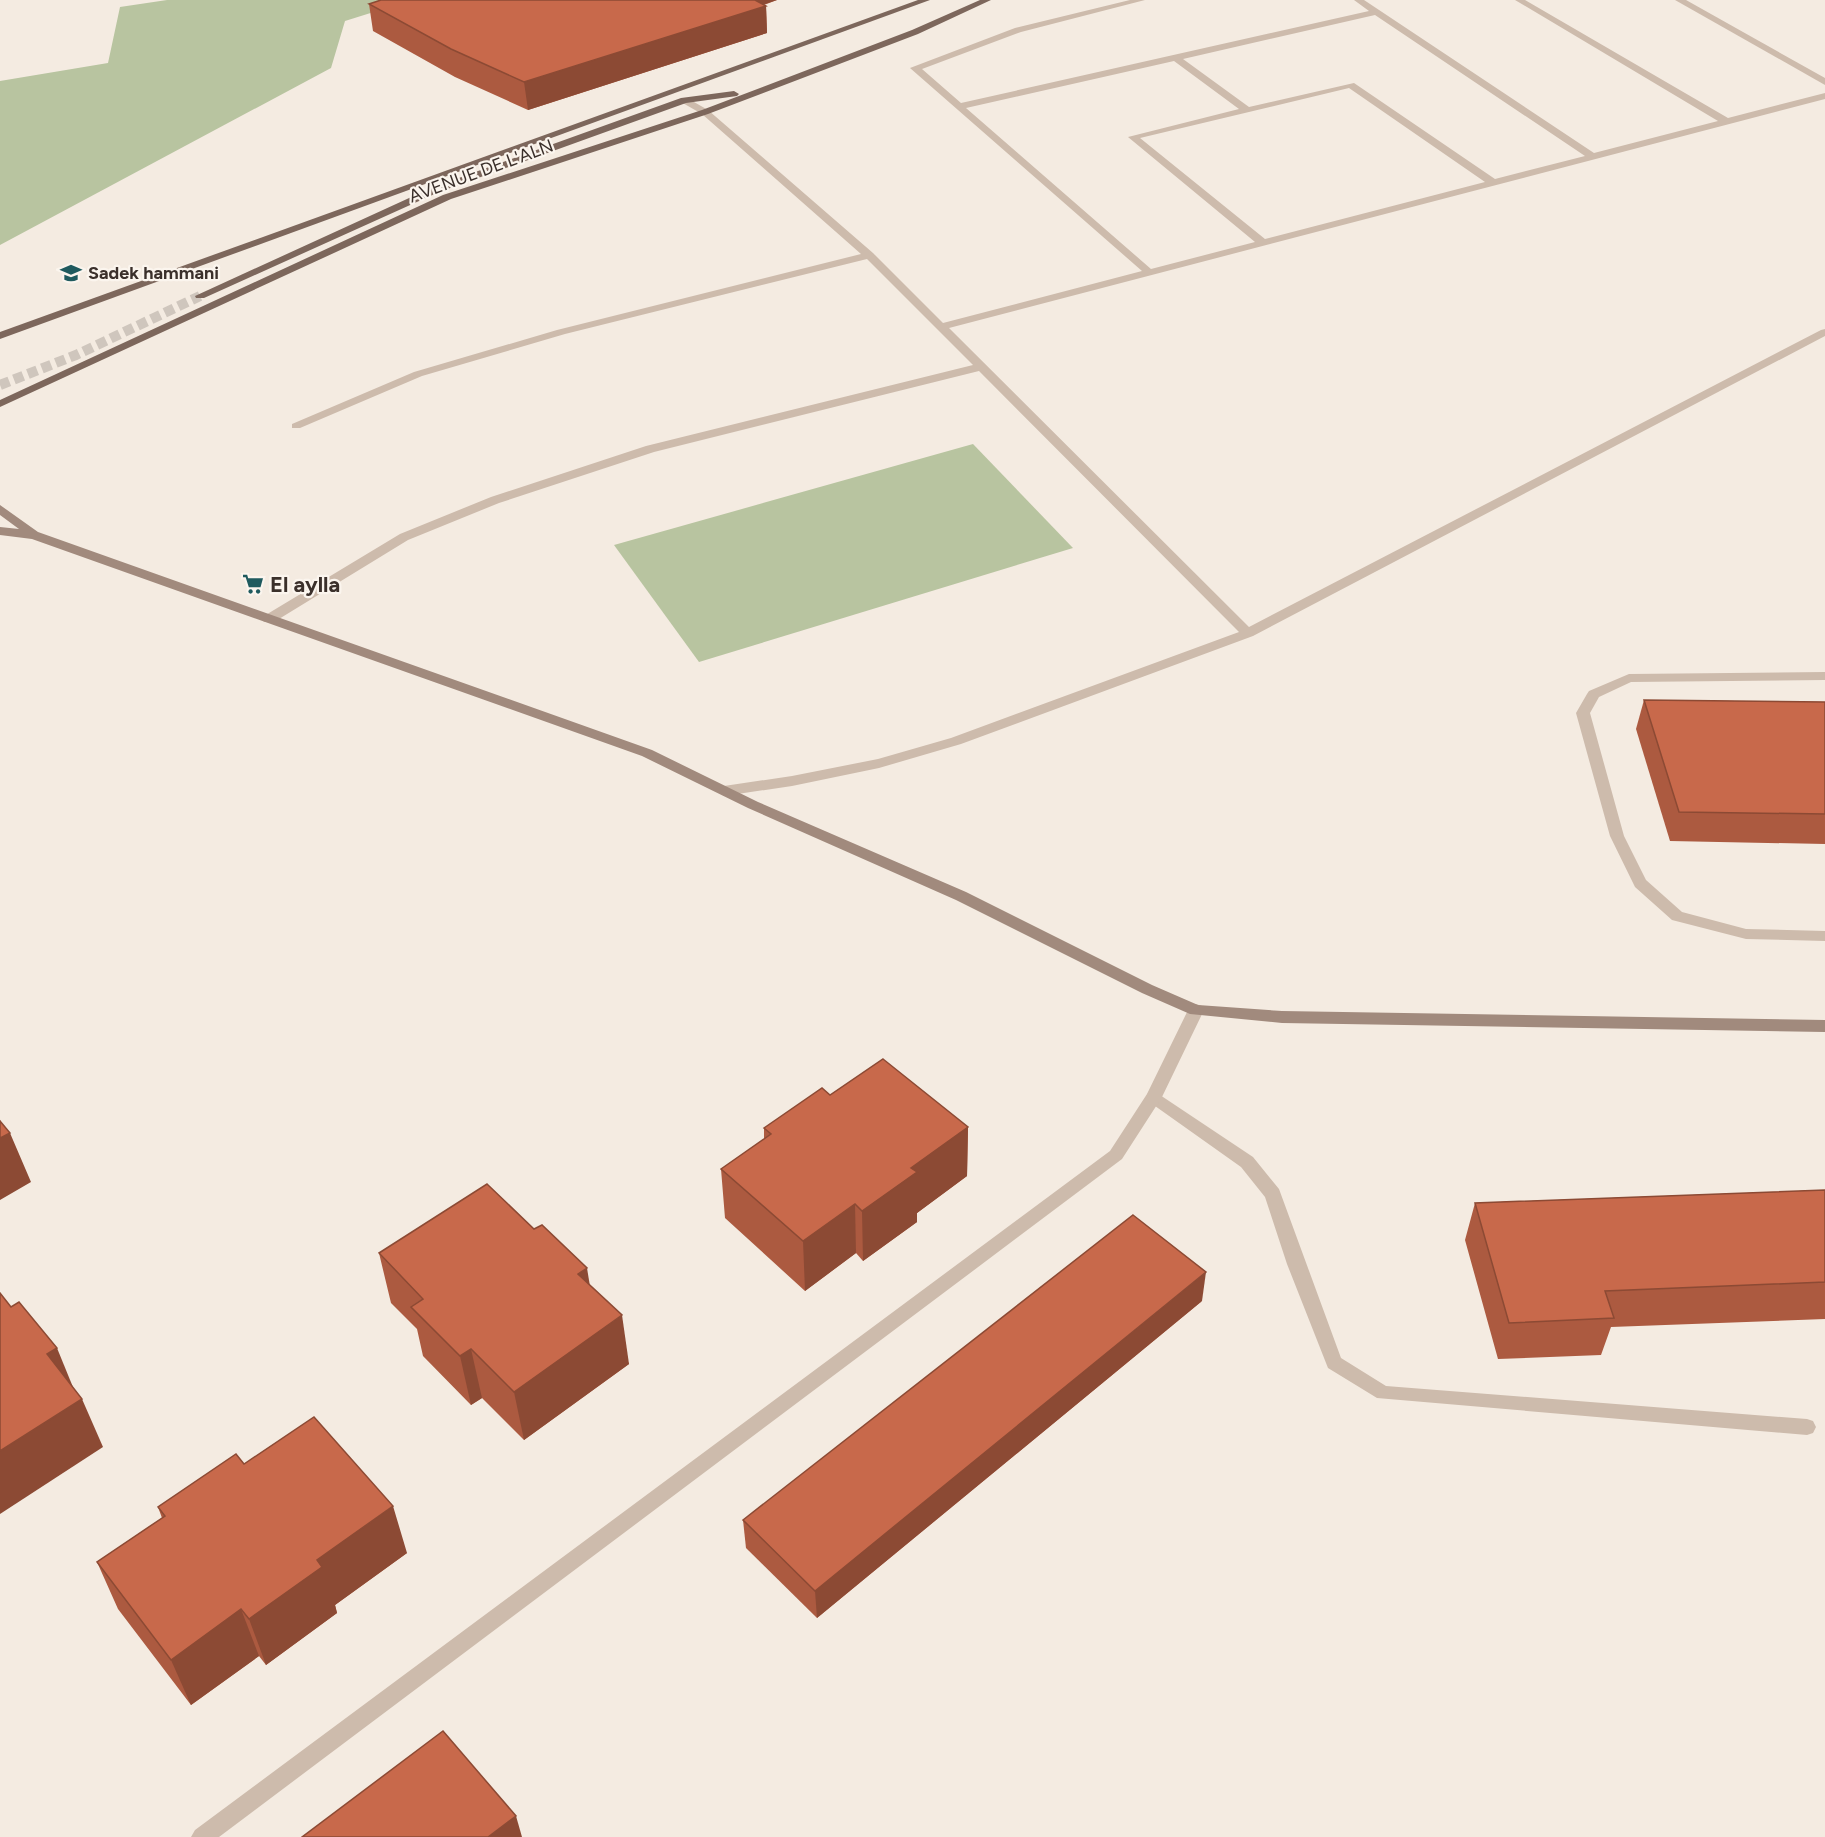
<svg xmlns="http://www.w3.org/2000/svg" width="1825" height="1837" font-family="Figtree,sans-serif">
	<rect width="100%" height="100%" fill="#f4ebe1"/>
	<!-- green -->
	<g fill="#b8c4a0">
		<polygon points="167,0 412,0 345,21 331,68 0,245 0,81 108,63 120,7"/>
		<polygon points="973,444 1073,548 699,662 614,545"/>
	</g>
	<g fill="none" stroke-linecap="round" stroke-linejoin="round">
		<!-- primary-tunnel -->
		<polyline stroke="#cfc6bd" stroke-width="10" stroke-dasharray="10 5" stroke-linecap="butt" points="0,385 76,355 200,296"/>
		<!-- lane -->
		<g fill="#cdbbac" fill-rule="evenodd">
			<polygon points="1825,672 1825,680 1631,682 1599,697 1590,713 1624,836 1646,880 1682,912 1746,929 1825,931 1825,941 1746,939 1672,920 1635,887 1610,836 1576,713 1587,694 1589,691 1629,674"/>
			<polygon points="1154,1091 1253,1157 1279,1189 1341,1358 1386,1386 1807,1419 1813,1421 1816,1427 1813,1433 1807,1435 1377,1398 1328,1368 1287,1264 1265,1197 1241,1167 1148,1101 1146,1097 1148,1093"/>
		</g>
		<!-- street -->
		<g fill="#cdbbac" fill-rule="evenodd">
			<path d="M 1130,0 L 1145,0 L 1021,32 L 922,69 L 961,103 L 1369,11 L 1354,0 L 1364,0 L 1594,153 L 1718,121 L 1515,0 L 1525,0 L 1728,118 L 1825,93 L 1825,99 L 949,328 L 1249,627 L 1821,330 L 1825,329 L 1825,336 L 1253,636 L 961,744 L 879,768 L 792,786 L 724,796 L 717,791 L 724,786 L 792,776 L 878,759 L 951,738 L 1239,632 L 979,371 L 654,452 L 499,503 L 408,540 L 274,622 L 264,622 L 262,619 L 264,616 L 400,534 L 491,497 L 646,446 L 973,365 L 867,259 L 565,334 L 422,376 L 300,428 L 292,428 L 292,424 L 414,372 L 557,330 L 861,254 L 702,114 L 681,102 L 681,98 L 687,98 L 708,110 L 873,253 L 943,323 L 1142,271 L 910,68 L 1015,28 ZM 1375,15 L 1585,156 L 1495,179 L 1354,83 L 1249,107 L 1183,59 ZM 1174,61 L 1239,109 L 1128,137 L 1255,242 L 1151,269 L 966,108 ZM 1349,88 L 1485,182 L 1265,239 L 1140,138 Z"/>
			<polygon points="1675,0 1686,0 1825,78 1825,85"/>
			<polygon points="1196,1004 1202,1006 1204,1010 1162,1097 1122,1159 219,1837 191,1837 195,1830 1110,1151 1147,1094 1190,1006"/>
		</g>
		<!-- secondary -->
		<polygon fill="#a18a7d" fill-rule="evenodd" points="0,505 38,532 652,750 758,802 966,892 1152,985 1198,1005 1282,1011 1825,1020 1825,1032 1282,1023 1190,1014 1142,993 956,900 748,808 642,756 32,539 0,535 0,527 19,529 0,515"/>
		<!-- primary -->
		<g fill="#7d675c" fill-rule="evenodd">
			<polygon points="918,0 930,0 0,339 0,332"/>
			<polygon points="980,0 991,0 918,34 708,114 451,199 0,407 0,400 443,195 702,110 912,30"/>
			<polygon points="734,91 739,94 737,96 686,103 439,192 204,298 196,298 195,296 431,188 681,98"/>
		</g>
	</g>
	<!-- wall -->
	<g fill="#ac5a40">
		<polygon points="777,0 764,5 766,6 767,33 528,110 455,77 373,31 369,4"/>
		<polygon points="1644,700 1825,702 1825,844 1670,841 1636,729"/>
		<polygon points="830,1095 968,1127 967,1176 917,1213 917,1222 863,1261 856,1253 805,1291 725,1218 721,1169 764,1139 764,1128"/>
		<polygon points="1825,1190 1825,1319 1611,1327 1601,1355 1498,1359 1465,1240 1475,1203"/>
		<polygon points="379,1253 590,1285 629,1364 524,1440 482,1398 471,1405 423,1356 417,1329 391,1303"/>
		<polygon points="1202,1301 817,1618 746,1548 743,1520"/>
		<polygon points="244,1464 407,1553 335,1605 337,1613 266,1665 259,1656 191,1705 118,1609 97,1562 162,1518 158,1507"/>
	</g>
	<!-- shaded-wall -->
	<g fill="#8c4a34">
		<polygon points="732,0 777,0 733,15"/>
		<polygon points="766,6 767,33 528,110 524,82"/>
		<polygon points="0,1120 6,1135 10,1133 31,1182 0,1200"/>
		<polygon points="968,1127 967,1176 917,1213 917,1222 863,1261 862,1211 911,1168"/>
		<polygon points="855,1204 856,1253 805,1291 803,1241"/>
		<polygon points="587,1268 595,1317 578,1274"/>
		<polygon points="1206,1272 1202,1301 817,1618 815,1591"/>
		<polygon points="622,1315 629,1364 524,1440 514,1392"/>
		<polygon points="57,1348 77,1397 47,1354"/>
		<polygon points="471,1349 482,1398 471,1405 460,1356"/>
		<polygon points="82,1399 103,1447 0,1514 0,1451"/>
		<polygon points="393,1506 407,1553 335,1605 337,1613 266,1665 249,1619 317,1560"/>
		<polygon points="241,1609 259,1656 191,1705 171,1660"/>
		<polygon points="516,1816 522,1837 488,1837"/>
	</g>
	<!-- building -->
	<g fill="#c8694b" stroke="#8c4a34" stroke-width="1.5">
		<polygon points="381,0 755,0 766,6 524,82 451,49 369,4"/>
		<polygon points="1644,700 1825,702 1825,814 1679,812"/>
		<polygon points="883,1059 968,1127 911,1168 917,1172 862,1211 855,1204 803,1241 721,1169 771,1134 764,1128 822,1088 830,1095"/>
		<polygon points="0,1121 10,1133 0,1138"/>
		<polygon points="487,1184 534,1229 542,1225 587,1268 578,1274 622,1315 514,1392 471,1349 460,1356 411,1307 423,1299 379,1253"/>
		<polygon points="1825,1190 1825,1282 1605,1291 1614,1318 1509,1323 1475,1203"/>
		<polygon points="1133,1215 1206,1272 815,1591 743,1520"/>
		<polygon points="0,1293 11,1307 19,1302 57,1348 47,1354 82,1399 0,1451"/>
		<polygon points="314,1417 393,1506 317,1560 322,1567 249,1619 241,1609 171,1660 97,1562 165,1516 158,1507 236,1454 244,1464"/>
		<polygon points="443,1731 516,1816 488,1837 302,1837"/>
	</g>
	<!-- icons -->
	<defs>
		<symbol id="school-bare" viewBox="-9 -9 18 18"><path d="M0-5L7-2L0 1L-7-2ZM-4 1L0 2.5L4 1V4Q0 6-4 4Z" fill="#1f5a5e" stroke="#fbf5ee" stroke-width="2.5" paint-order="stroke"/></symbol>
		<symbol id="supermarket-bare" viewBox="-9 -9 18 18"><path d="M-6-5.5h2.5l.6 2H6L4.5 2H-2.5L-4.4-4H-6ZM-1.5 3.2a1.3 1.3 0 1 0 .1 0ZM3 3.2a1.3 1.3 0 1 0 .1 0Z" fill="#1f5a5e" stroke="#fbf5ee" stroke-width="2.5" paint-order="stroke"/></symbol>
	</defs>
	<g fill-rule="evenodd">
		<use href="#school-bare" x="56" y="258" width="30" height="30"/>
		<use href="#supermarket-bare" x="238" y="569" width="30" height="30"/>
	</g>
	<g text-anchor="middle" stroke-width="4.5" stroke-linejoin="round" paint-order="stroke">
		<!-- far-street labels -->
		<g font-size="18" fill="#3b302b" stroke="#fbf5ee">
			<text transform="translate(481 171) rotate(-20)" y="6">AVENUE DE L'ALN</text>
		</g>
		<!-- far-poi labels -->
		<g font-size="18" font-weight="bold" fill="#3b302b" stroke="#fbf5ee" text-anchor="start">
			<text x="88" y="279">Sadek hammani</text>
		</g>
		<!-- poi labels -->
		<g font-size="22" font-weight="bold" fill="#3b302b" stroke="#fbf5ee" text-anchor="start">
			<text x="270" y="592">El aylla</text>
		</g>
	</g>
</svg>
